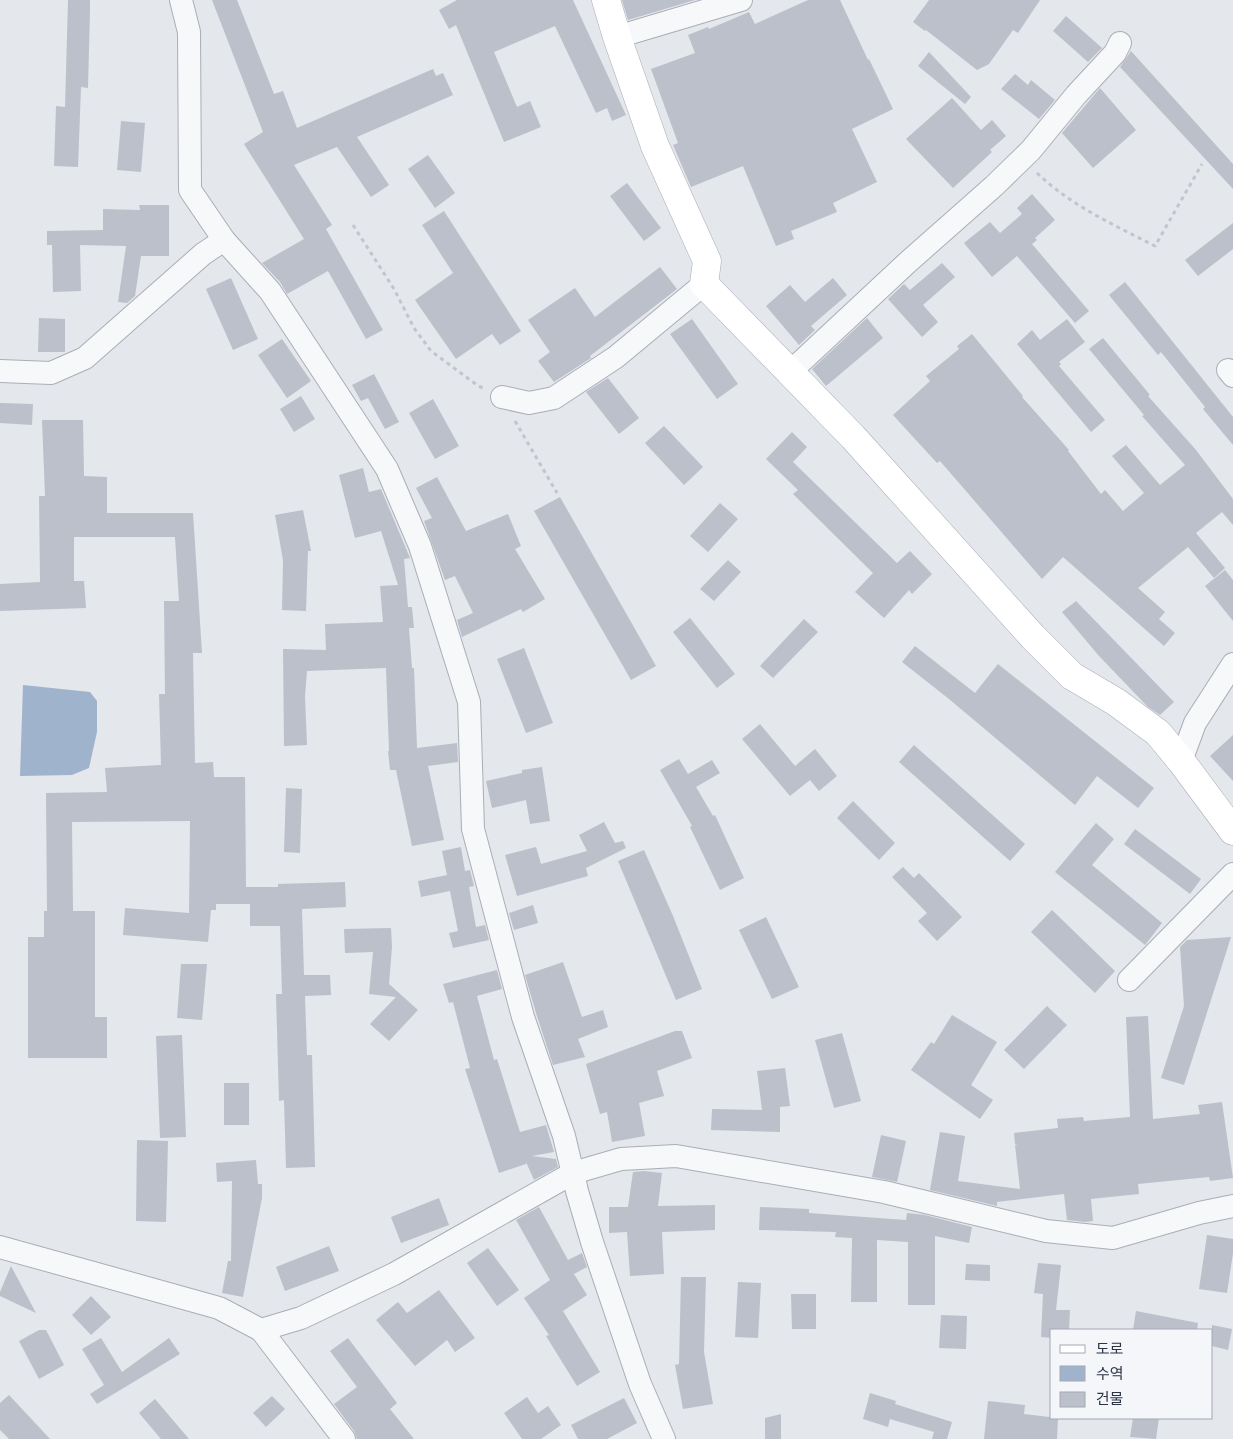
<svg xmlns="http://www.w3.org/2000/svg" width="1233" height="1439" font-family="Jost,'Noto Sans KR',sans-serif">
	<rect width="100%" height="100%" fill="#e4e7ec"/>
	<!-- water -->
	<polygon fill="#9fb4cc" points="23,685 90,692 97,701 97,732 89,768 72,775 20,776"/>
	<!-- building -->
	<g fill="#bbc0ca">
		<polygon points="68,0 90,0 90,9 88,88 81,87 78,167 54,166 56,106 65,107"/>
		<polygon points="212,0 237,0 274,94 283,91 297,128 433,69 436,76 443,73 453,95 357,137 389,185 371,197 337,147 294,165 332,225 326,229 383,330 366,339 328,271 287,294 280,282 262,263 304,239 244,144 263,132"/>
		<polygon points="457,0 573,0 626,115 612,121 607,108 596,113 555,26 494,52 517,107 530,101 541,127 504,142 456,25 449,29 439,10"/>
		<polygon points="622,0 695,0 628,20"/>
		<polygon points="808,0 840,0 868,60 869,59 893,109 852,129 877,182 833,203 837,212 791,231 794,239 776,246 743,166 691,187 673,145 678,143 651,69 695,53 688,35 708,27 709,29 749,12 755,24"/>
		<polygon points="929,0 1040,0 1018,33 1013,30 989,64 977,70 926,30 925,31 913,22"/>
		<polygon points="1066,16 1102,48 1088,62 1053,31"/>
		<polygon points="1131,51 1233,164 1233,189 1120,67"/>
		<polygon points="929,52 971,97 965,104 918,66"/>
		<polygon points="1015,74 1028,85 1031,80 1055,100 1039,119 1001,89"/>
		<polygon points="1100,88 1136,130 1093,168 1062,133"/>
		<polygon points="952,98 981,130 992,120 1006,136 990,150 992,152 953,188 906,139"/>
		<polygon points="121,121 145,123 141,172 117,170"/>
		<polygon points="428,155 455,193 435,208 408,169"/>
		<polygon points="627,183 661,228 644,241 610,196"/>
		<polygon points="1032,194 1055,220 1035,238 1037,240 1032,244 1089,311 1075,323 1017,256 992,277 964,243 990,222 1000,233 1022,214 1017,208"/>
		<polygon points="139,205 169,205 169,256 141,256 135,296 127,303 118,302 126,246 80,245 81,291 53,292 52,245 47,245 47,231 103,230 103,209 140,210"/>
		<polygon points="444,211 521,331 500,345 492,334 456,359 415,300 453,273 422,225"/>
		<polygon points="1233,223 1233,249 1198,276 1185,260"/>
		<polygon points="942,263 955,277 923,305 938,322 922,337 888,299 904,284 910,290"/>
		<polygon points="660,267 677,289 590,356 591,358 554,382 538,361 550,352 528,320 575,288 595,317"/>
		<polygon points="231,278 258,339 233,350 206,289"/>
		<polygon points="833,278 847,295 811,326 815,330 799,345 766,306 790,285 805,302"/>
		<polygon points="1125,282 1233,417 1233,445 1203,409 1205,407 1161,352 1158,355 1109,295"/>
		<polygon points="39,318 65,319 65,352 38,352"/>
		<polygon points="867,318 883,338 826,386 812,369"/>
		<polygon points="692,319 738,384 717,399 670,334"/>
		<polygon points="1067,319 1085,342 1059,362 1061,364 1059,366 1105,420 1091,432 1017,344 1032,330 1040,340"/>
		<polygon points="972,334 1023,396 1022,397 1069,450 1068,451 1101,494 1105,490 1123,511 1144,493 1112,456 1126,445 1160,485 1185,465 1142,416 1144,415 1089,349 1103,338 1150,395 1148,396 1196,450 1233,499 1233,525 1222,512 1196,533 1225,568 1214,578 1188,547 1138,588 1165,612 1159,619 1175,633 1164,646 1063,557 1042,579 940,461 937,463 893,415 930,381 926,376 959,349 957,346"/>
		<polygon points="282,339 311,381 287,398 258,355"/>
		<polygon points="374,374 399,422 385,429 368,398 361,401 352,385"/>
		<polygon points="608,378 639,418 619,434 586,392"/>
		<polygon points="301,396 315,419 294,432 280,409"/>
		<polygon points="433,399 459,446 435,459 409,413"/>
		<polygon points="0,403 33,404 32,425 0,423"/>
		<polygon points="42,420 83,420 84,476 107,477 107,513 193,513 202,653 193,653 195,763 213,762 214,777 245,777 246,887 278,887 278,884 345,882 346,907 302,909 304,975 330,975 331,995 305,996 307,1055 312,1055 315,1167 286,1168 284,1100 279,1101 276,994 282,994 280,926 250,926 250,904 216,904 216,910 211,910 208,942 123,935 125,908 189,913 190,821 72,822 73,911 95,911 95,1017 107,1017 107,1058 28,1058 28,937 44,937 44,911 47,911 46,793 107,792 105,768 161,765 159,694 165,694 164,601 179,601 175,537 74,537 74,581 84,581 86,608 0,611 0,584 40,582 39,496 45,496"/>
		<polygon points="664,426 703,467 684,485 645,443"/>
		<polygon points="792,432 807,447 793,462 897,563 910,551 932,574 912,594 909,590 884,618 855,592 873,573 793,494 798,490 766,459"/>
		<polygon points="363,468 369,492 381,489 410,558 404,559 408,607 412,607 414,628 409,628 412,668 414,668 417,748 457,743 458,762 428,766 444,840 412,846 396,770 390,770 388,751 389,751 386,668 307,671 305,696 307,745 284,746 283,649 326,650 325,624 383,622 380,586 398,585 381,531 355,538 339,475"/>
		<polygon points="437,477 466,531 508,514 521,546 515,549 545,599 523,612 521,609 462,637 457,620 473,613 455,576 445,580 424,521 432,518 416,488"/>
		<polygon points="560,497 656,666 631,680 534,511"/>
		<polygon points="720,503 738,519 708,552 690,536"/>
		<polygon points="303,510 311,551 308,551 306,611 282,610 283,560 275,515"/>
		<polygon points="728,560 741,572 714,601 700,589"/>
		<polygon points="1225,570 1233,580 1233,621 1205,586"/>
		<polygon points="1076,601 1174,702 1160,715 1148,707 1099,656 1062,612"/>
		<polygon points="690,618 735,674 717,688 673,632"/>
		<polygon points="804,619 818,632 773,678 760,666"/>
		<polygon points="915,646 975,693 998,664 1154,788 1138,808 1097,776 1075,805 949,699 902,662"/>
		<polygon points="524,648 553,723 526,733 497,659"/>
		<polygon points="760,724 795,766 815,749 837,776 819,791 810,780 790,796 742,739"/>
		<polygon points="1233,735 1233,781 1210,756"/>
		<polygon points="914,745 1025,844 1010,861 899,762"/>
		<polygon points="679,759 688,774 712,760 720,773 696,787 713,816 715,815 744,878 720,890 690,827 692,826 660,770"/>
		<polygon points="542,767 550,821 530,824 526,800 492,808 486,781 522,773 522,770"/>
		<polygon points="286,788 302,789 300,853 284,852"/>
		<polygon points="853,801 895,843 879,860 837,818"/>
		<polygon points="604,822 615,843 623,841 626,848 586,868 588,876 517,896 505,855 536,847 541,864 587,851 579,835"/>
		<polygon points="1096,823 1114,839 1092,865 1162,923 1145,945 1055,872"/>
		<polygon points="1135,829 1201,879 1190,894 1124,844"/>
		<polygon points="461,847 465,871 470,870 474,886 469,887 476,927 485,925 489,940 453,948 449,933 458,931 450,891 421,897 418,881 447,875 442,851"/>
		<polygon points="644,850 673,916 702,989 676,1000 618,861"/>
		<polygon points="903,867 914,878 919,873 962,917 937,941 918,921 927,913 892,877"/>
		<polygon points="533,905 538,923 514,930 509,913"/>
		<polygon points="1052,910 1115,971 1095,993 1031,932"/>
		<polygon points="766,917 799,987 772,999 739,930"/>
		<polygon points="391,928 392,947 389,984 418,1010 389,1041 370,1024 396,997 369,994 373,952 345,953 344,929"/>
		<polygon points="1231,937 1184,1085 1161,1078 1184,1006 1180,947 1187,940"/>
		<polygon points="563,962 582,1017 603,1010 608,1027 578,1039 585,1057 553,1065 536,1013 525,975"/>
		<polygon points="181,964 207,964 202,1020 177,1018"/>
		<polygon points="497,970 502,989 477,996 494,1060 497,1059 520,1132 546,1125 554,1152 532,1156 556,1159 558,1167 534,1180 526,1162 526,1164 499,1173 465,1069 470,1068 453,1002 449,1003 443,984"/>
		<polygon points="1047,1006 1067,1025 1024,1069 1004,1050"/>
		<polygon points="952,1015 997,1042 971,1085 993,1100 980,1119 911,1070 931,1042 934,1044"/>
		<polygon points="1148,1016 1153,1119 1200,1114 1198,1105 1222,1102 1233,1178 1210,1181 1209,1177 1138,1184 1139,1194 1091,1199 1093,1221 1085,1222 1067,1220 1064,1194 997,1202 997,1206 930,1190 940,1132 965,1136 958,1181 1020,1189 1015,1145 1018,1146 1015,1144 1014,1133 1058,1128 1057,1119 1083,1117 1084,1121 1130,1117 1126,1017"/>
		<polygon points="675,1031 682,1031 692,1058 657,1071 664,1096 639,1103 645,1136 612,1142 607,1112 600,1114 586,1064"/>
		<polygon points="842,1033 861,1101 834,1108 815,1040"/>
		<polygon points="182,1035 186,1137 160,1138 156,1036"/>
		<polygon points="785,1068 790,1106 780,1107 780,1132 711,1130 712,1109 762,1110 757,1071"/>
		<rect x="224" y="1083" width="25" height="42"/>
		<polygon points="881,1135 906,1141 897,1182 872,1177"/>
		<polygon points="137,1140 168,1141 166,1222 136,1221"/>
		<polygon points="256,1160 258,1184 262,1184 262,1198 243,1297 222,1293 228,1261 231,1261 232,1181 217,1182 216,1163"/>
		<polygon points="644,1171 662,1173 658,1206 715,1205 715,1230 662,1232 664,1274 630,1276 627,1232 609,1233 609,1207 628,1207 633,1172"/>
		<polygon points="439,1198 449,1225 401,1243 391,1217"/>
		<polygon points="539,1207 568,1260 582,1253 587,1267 574,1274 587,1295 563,1311 600,1372 577,1386 546,1336 549,1335 524,1298 550,1280 516,1220"/>
		<polygon points="760,1207 809,1209 809,1213 906,1220 907,1213 925,1215 972,1227 969,1243 935,1236 935,1305 908,1305 908,1242 877,1240 877,1302 851,1302 852,1238 835,1237 836,1232 759,1230"/>
		<polygon points="1207,1235 1233,1239 1233,1253 1227,1293 1199,1289"/>
		<polygon points="329,1246 339,1271 285,1291 276,1267"/>
		<polygon points="488,1248 519,1290 497,1306 467,1263"/>
		<polygon points="1038,1263 1061,1265 1056,1310 1070,1310 1069,1330 1052,1330 1052,1338 1041,1337 1043,1294 1034,1293"/>
		<polygon points="966,1264 990,1265 990,1281 965,1280"/>
		<polygon points="11,1266 36,1313 0,1296 0,1292"/>
		<polygon points="681,1277 706,1277 704,1352 713,1404 683,1409 675,1365 679,1364"/>
		<polygon points="738,1282 761,1283 758,1338 735,1337"/>
		<polygon points="439,1290 475,1338 455,1352 447,1340 415,1366 376,1320 398,1302 407,1313"/>
		<polygon points="791,1294 816,1294 816,1329 792,1329"/>
		<polygon points="91,1296 111,1317 91,1335 72,1315"/>
		<polygon points="1136,1311 1198,1323 1197,1330 1133,1330"/>
		<polygon points="941,1315 967,1316 966,1349 939,1348"/>
		<polygon points="1212,1325 1232,1329 1228,1350 1212,1346"/>
		<polygon points="39,1330 46,1330 64,1365 39,1379 19,1341"/>
		<polygon points="101,1338 122,1372 169,1338 180,1354 97,1404 90,1394 104,1385 82,1349"/>
		<polygon points="348,1338 397,1403 390,1409 414,1439 357,1439 354,1431 334,1404 357,1387 330,1351"/>
		<polygon points="870,1393 896,1401 895,1404 952,1422 947,1439 932,1439 934,1432 890,1419 888,1427 863,1419"/>
		<polygon points="9,1395 50,1439 9,1439 0,1430 0,1403"/>
		<polygon points="272,1396 285,1409 266,1427 253,1413"/>
		<polygon points="527,1397 538,1413 548,1406 561,1425 541,1439 522,1439 504,1413"/>
		<polygon points="624,1398 637,1423 607,1439 578,1439 571,1425"/>
		<polygon points="155,1399 189,1439 161,1439 139,1413"/>
		<polygon points="988,1401 1025,1405 1024,1414 1058,1418 1057,1439 984,1439"/>
		<polygon points="781,1414 781,1439 765,1439 765,1418"/>
		<polygon points="1133,1418 1159,1418 1156,1439 1130,1437"/>
	</g>
	<g fill="none" stroke-linecap="round" stroke-linejoin="round">
		<defs>
			<g id="street">
				<polyline points="181,0 189,32 190,190 224,240 270,291 387,469 420,546 469,702 473,829 523,1017 564,1136 577,1191 592,1242 640,1384 664,1439"/>
				<polyline points="617,37 741,0"/>
				<polyline points="1228,370 1233,376"/>
				<polyline points="0,371 51,373 85,358 203,254 224,240"/>
				<polyline points="790,372 908,262 994,186 1031,150 1076,95 1115,53 1120,43"/>
				<polyline points="502,397 529,403 554,398 616,357 704,284"/>
				<polyline points="1181,761 1195,723 1233,664"/>
				<polyline points="1129,980 1233,874"/>
				<polyline points="0,1247 219,1308 261,1330 301,1318 394,1274 573,1173 621,1159 676,1156 884,1192 1046,1231 1113,1238 1199,1213 1233,1206"/>
				<polyline points="261,1330 344,1439"/>
			</g>
			<polyline id="secondary" points="606,0 617,37 655,146 707,261 704,284 853,437 1033,637 1072,676 1116,702 1158,733 1181,761 1233,831"/>
		</defs>
		<!-- street casing -->
		<use href="#street" stroke="#a9aeb7" stroke-width="24"/>
		<!-- secondary casing -->
		<use href="#secondary" stroke="#a9aeb7" stroke-width="29"/>
		<!-- path -->
		<g stroke="#c2c5cb" stroke-width="3" stroke-dasharray="4 4" stroke-linecap="butt">
			<path d="M 1037,173 C 1070,205 1114,225 1155,246 L 1202,164"/>
			<polyline points="353,225 394,289 414,328 431,351 477,385 484,389"/>
			<polyline points="515,421 557,493"/>
		</g>
		<!-- street -->
		<use href="#street" stroke="#f7f8fa" stroke-width="22"/>
		<!-- secondary -->
		<use href="#secondary" stroke="#fff" stroke-width="28"/>
	</g>
	<!-- legend -->
	<rect x="1050" y="1329" width="162" height="90" fill="#f4f6f9" stroke="#a4a8b1"/>
	<rect x="1060" y="1345" width="25" height="8" fill="#ffffff" stroke="#a4a8b1"/>
	<text x="1096" y="1354" font-size="15" fill="#2b3445">도로</text>
	<rect x="1060" y="1366" width="25" height="15" fill="#9fb4cc" stroke="#a4a8b1"/>
	<text x="1096" y="1379" font-size="15" fill="#2b3445">수역</text>
	<rect x="1060" y="1392" width="25" height="15" fill="#bbc0ca" stroke="#a4a8b1"/>
	<text x="1096" y="1404" font-size="15" fill="#2b3445">건물</text>
</svg>
